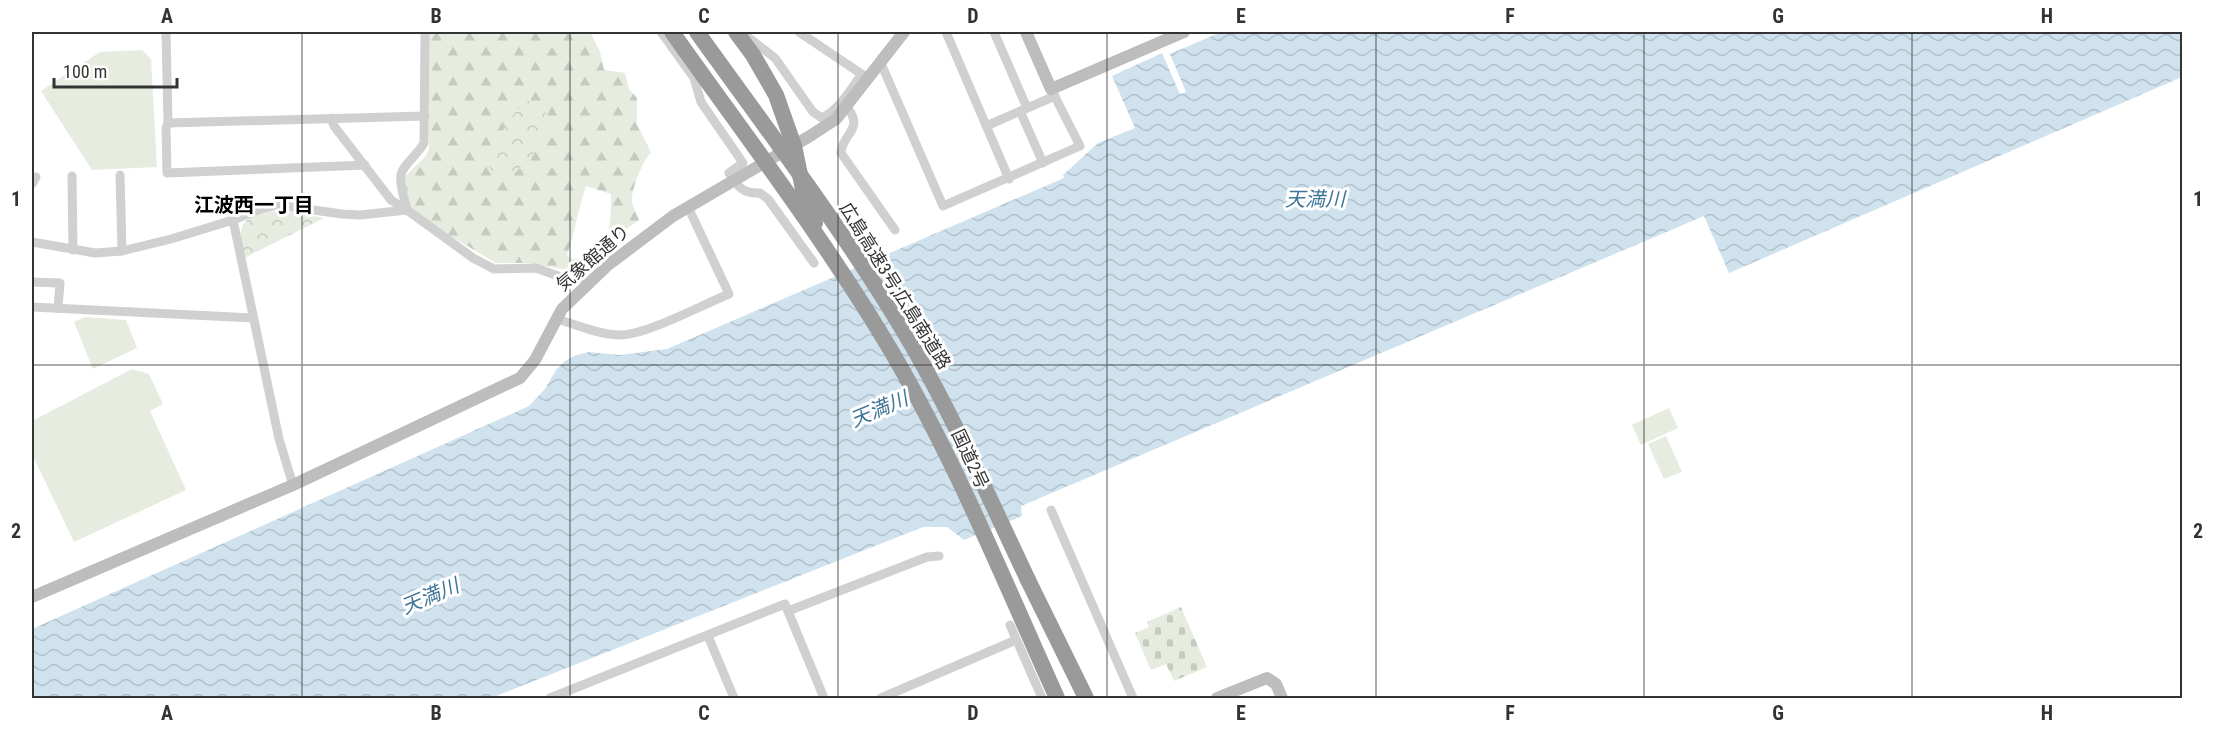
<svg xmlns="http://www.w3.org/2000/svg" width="2214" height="730" font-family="'Roboto Condensed','Noto Sans JP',sans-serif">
	<defs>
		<pattern id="forest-firs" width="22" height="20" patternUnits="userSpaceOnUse" patternTransform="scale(1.5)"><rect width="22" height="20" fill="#e6ecdf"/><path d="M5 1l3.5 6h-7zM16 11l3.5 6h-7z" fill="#c6cbc0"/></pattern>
		<pattern id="cemetery-stones" width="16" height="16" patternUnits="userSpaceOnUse" patternTransform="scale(1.5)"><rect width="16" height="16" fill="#e6ecdf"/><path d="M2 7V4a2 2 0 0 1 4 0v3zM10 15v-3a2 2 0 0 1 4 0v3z" fill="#c6cbc0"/></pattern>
		<pattern id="park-crowns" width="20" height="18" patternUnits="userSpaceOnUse" patternTransform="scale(1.5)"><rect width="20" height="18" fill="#e6ecdf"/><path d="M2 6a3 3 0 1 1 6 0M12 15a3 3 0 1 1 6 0" fill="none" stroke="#c6cbc0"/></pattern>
		<pattern id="water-waves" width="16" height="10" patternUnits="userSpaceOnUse" patternTransform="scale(1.5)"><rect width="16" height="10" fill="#cfe2ee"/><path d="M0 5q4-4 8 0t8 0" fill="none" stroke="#b2c2cd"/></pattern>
	</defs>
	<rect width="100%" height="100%" fill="#fff"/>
	<!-- grass -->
	<g fill="#e6ecdf">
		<polygon points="142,50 151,59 157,167 92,170 41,91 100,52"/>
		<polygon points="85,317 126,320 137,348 93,369 74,322"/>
		<polygon points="132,369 149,374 163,404 150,411 186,490 74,542 32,454 32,421"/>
		<polygon points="1669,408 1678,428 1641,445 1632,425"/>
		<polygon points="1666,436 1682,472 1664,479 1648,444"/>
	</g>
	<!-- forest -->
	<path fill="url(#forest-firs)" fill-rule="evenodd" d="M 429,32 L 590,32 L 600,52 L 604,70 L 625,73 L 629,89 L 637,98 L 637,124 L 651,153 C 643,159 630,193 632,202 C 633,208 638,215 639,220 L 620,233 L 614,246 L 595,264 L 568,270 L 528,263 L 496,263 L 437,228 L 410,206 L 404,178 C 412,167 424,162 429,149 ZM 516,110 L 488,165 L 489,154 ZM 586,186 L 611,194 C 611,219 611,238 595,258 L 570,259 L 567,255 C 575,232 578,209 586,186 Z"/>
	<!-- cemetery -->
	<polygon fill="url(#cemetery-stones)" points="1181,607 1207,667 1174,681 1166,664 1151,670 1135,633 1149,627 1147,622"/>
	<!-- park -->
	<g fill="url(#park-crowns)">
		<path d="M 529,101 L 542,105 C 546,113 549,122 547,132 C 544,143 518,172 508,179 L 492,171 L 488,164 L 488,154 L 516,110 Z"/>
		<path d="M 264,211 L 292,212 L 324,218 L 244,258 C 239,234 236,220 264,211 Z"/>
	</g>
	<!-- water -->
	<polygon fill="url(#water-waves)" points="1221,32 2182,32 2182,77 1729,273 1704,216 1021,506 1022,516 964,540 947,527 923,527 491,698 32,698 32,629 529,406 545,389 556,370 565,361 576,355 589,352 620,355 667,349 1064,178 1063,175 1098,143 1135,128 1112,76 1162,53 1180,94 1186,92 1170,54"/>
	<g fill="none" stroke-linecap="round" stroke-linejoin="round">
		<!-- street -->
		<g stroke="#d0d0d0" stroke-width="9">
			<polyline points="166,32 168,123 166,128 167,173 365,165"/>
			<path d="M 425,32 L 424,143 C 419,153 402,166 401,175 C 399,185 405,200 407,210 L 473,258 L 494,269 L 536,268 L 561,277 L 575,276 L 581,278 L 588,284"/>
			<path d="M 661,32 L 694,78 L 701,102 L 743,163 L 729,173 C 738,187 743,194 760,193 L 768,199 L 814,263"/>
			<polyline points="799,32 866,77"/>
			<polyline points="946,32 1009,179"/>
			<polyline points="994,32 1027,108"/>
			<path d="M 749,38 L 775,58 L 813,112 L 822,118 C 840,109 850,90 862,74"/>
			<polyline points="879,64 883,68 943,206 1080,146 1051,89"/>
			<path d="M 847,107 C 865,130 842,133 841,153 L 895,230"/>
			<polyline points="1020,111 1043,163"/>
			<polyline points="331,118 334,126 391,200 407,210"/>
			<polyline points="168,123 425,116"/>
			<polyline points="986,126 1055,96"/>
			<polyline points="120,175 122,251"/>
			<polyline points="72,176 73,250"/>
			<polyline points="32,184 36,177"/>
			<polyline points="233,220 279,439 293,485"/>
			<polyline points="32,242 95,253 122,251 171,239 233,220 263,208 277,205 342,214 360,215 407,210"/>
			<polyline points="32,282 60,283 58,308"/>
			<polyline points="32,307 253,318"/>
			<path d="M 556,319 C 576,324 599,335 620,335 C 646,335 702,305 729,294 L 688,207"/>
			<polyline points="1051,510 1133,698"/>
			<polyline points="788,611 927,557 939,556"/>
			<polyline points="1010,625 1042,698"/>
			<polyline points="708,636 734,698"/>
			<polyline points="550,698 785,604 824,698"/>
			<polyline points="881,698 1016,640"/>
		</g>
		<!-- secondary -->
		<g stroke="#bdbdbd" stroke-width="12">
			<polyline points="1026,32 1051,89 1184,32"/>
			<polyline points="32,597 293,485 520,378 535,360 562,309 608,265 673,216 810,136 836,119 904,32"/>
			<polyline points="1217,698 1267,678 1276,684 1282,698"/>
		</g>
		<!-- highway -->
		<g stroke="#9a9a9a" stroke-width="16">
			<path d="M 672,32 C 747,138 827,242 893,354 C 957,464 1005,583 1057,698"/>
			<polyline points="736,32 753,55 776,95 794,146 804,194 815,223"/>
			<polyline points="1028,580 1086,698"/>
		</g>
		<!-- highway-bridge -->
		<path stroke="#9a9a9a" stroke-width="16" d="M 697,32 C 771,135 849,237 913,347 C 956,422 991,502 1028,580"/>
	</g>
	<!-- grid -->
	<path fill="none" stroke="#333" stroke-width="1.5" stroke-opacity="0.55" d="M 302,32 L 302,698M 570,32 L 570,698M 838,32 L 838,698M 1107,32 L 1107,698M 1376,32 L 1376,698M 1644,32 L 1644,698M 1912,32 L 1912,698M 32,365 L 2182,365"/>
	<g text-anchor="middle" stroke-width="6" stroke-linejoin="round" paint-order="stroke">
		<!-- street labels -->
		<g font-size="18" fill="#333" stroke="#fff">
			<text transform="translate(593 258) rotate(-41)" y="6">気象館通り</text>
			<text transform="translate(895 286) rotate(58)" y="6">広島高速3号;広島南道路</text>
			<text transform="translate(970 459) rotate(65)" y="6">国道2号</text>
		</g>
		<!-- water labels -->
		<g font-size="20" font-style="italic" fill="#3f7597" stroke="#fff">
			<text x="1315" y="206">天満川</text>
			<text transform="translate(879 409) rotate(-23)" y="7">天満川</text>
			<text transform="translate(430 596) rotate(-23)" y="7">天満川</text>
		</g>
		<!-- neighbourhood labels -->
		<g font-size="20" font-weight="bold" fill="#000" stroke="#fff">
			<text x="254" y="212">江波西一丁目</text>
		</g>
	</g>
	<!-- border -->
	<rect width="2214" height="730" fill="none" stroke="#ffffff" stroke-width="66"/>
	<!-- scale -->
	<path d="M54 78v9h123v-9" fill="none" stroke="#333333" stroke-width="3"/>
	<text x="63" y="78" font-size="18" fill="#333333" stroke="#ffffff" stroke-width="4.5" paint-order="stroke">100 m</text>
	<rect x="33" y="33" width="2148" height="664" fill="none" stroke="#333" stroke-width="2"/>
	<g font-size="20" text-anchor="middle" font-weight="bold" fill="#333">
		<text x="167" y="23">A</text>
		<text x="436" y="23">B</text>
		<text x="704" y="23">C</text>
		<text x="973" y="23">D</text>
		<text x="1241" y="23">E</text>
		<text x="1510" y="23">F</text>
		<text x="1778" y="23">G</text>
		<text x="2047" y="23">H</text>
		<text x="16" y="206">1</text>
		<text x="2198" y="206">1</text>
		<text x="16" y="538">2</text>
		<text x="2198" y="538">2</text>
		<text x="167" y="720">A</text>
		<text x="436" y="720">B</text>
		<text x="704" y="720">C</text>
		<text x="973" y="720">D</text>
		<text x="1241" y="720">E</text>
		<text x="1510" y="720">F</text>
		<text x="1778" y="720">G</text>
		<text x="2047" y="720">H</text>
	</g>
</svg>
